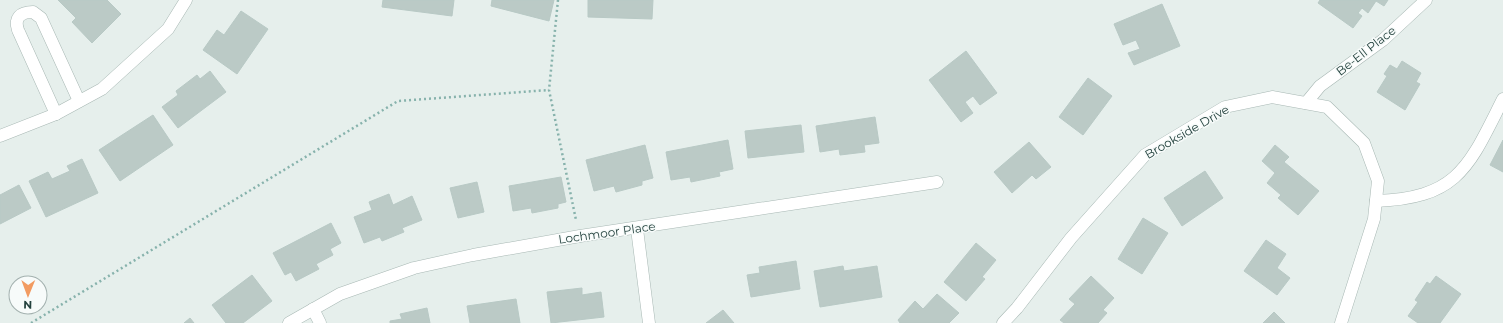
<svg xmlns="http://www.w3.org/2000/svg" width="1503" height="323" font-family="Montserrat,sans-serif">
	<rect width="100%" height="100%" fill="#e6efec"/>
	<!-- building -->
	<g fill="#bbcac6" stroke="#b8c9c5">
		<polygon points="58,0 107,0 121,14 92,43 72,22 76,18"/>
		<polygon points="383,0 454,0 452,16 382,7"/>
		<polygon points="492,0 554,0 549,21 491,6"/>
		<polygon points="588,0 653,0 652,19 588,17"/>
		<polygon points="1320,0 1388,0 1384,6 1376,1 1368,13 1362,8 1358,13 1362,16 1353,28 1318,3"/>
		<polygon points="1162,4 1180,46 1134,65 1128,53 1140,49 1136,40 1123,45 1114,24"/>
		<polygon points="241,11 268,29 237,74 203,50 217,30 224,35"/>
		<polygon points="966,51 997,93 980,105 973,96 965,102 973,113 961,122 929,80"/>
		<polygon points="1402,61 1421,73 1416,82 1420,84 1405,110 1377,92 1387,76 1384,74 1390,65 1397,69"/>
		<polygon points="210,71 226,92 178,128 162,107 178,95 176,91 197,75 200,79"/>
		<polygon points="1088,78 1112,96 1083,135 1059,117"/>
		<polygon points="153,115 173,145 120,181 99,150"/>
		<polygon points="875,117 879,143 864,145 865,152 840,155 839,149 820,152 816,126"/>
		<polygon points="801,125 804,152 748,158 745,131"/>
		<polygon points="728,140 733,169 719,172 720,176 691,182 690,177 671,180 666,152"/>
		<polygon points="1503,140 1503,172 1490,165"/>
		<polygon points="1029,142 1051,167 1036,179 1032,175 1012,193 994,172"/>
		<polygon points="645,145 653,178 642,181 642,185 616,192 614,186 594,191 586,160"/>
		<polygon points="1275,145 1289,157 1284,162 1319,191 1298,215 1278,198 1281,195 1267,183 1275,173 1262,161"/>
		<polygon points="82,159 98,193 46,217 29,181 48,172 52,179 70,171 67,166"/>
		<polygon points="1205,171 1223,198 1182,226 1164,198"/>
		<polygon points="561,177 566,202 558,204 558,208 532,213 531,208 513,211 509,186"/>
		<polygon points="477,182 484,212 458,218 450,188"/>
		<polygon points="19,185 31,208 0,224 0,195"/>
		<polygon points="389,194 393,205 412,196 422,220 402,228 404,232 382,241 380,237 364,243 354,217 372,210 369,202"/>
		<polygon points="1143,218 1168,233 1142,274 1118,259"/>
		<polygon points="331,223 341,243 330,249 333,255 316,264 319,269 296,281 291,272 285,275 273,253"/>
		<polygon points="1266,240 1286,254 1277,268 1290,278 1277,295 1244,271"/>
		<polygon points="976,243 996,260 982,277 985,279 966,301 944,282"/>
		<polygon points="796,261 800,289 751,297 747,275 760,273 759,267"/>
		<polygon points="843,266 844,271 877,266 882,297 820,307 814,271"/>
		<polygon points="252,275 272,301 243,323 226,323 212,305"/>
		<polygon points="1091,276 1114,298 1103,310 1107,313 1098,323 1064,323 1060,320 1075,304 1069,299"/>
		<polygon points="1436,276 1461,294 1440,323 1418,323 1408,316 1418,302 1415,300 1427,282 1430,284"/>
		<polygon points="582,288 582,295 601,292 604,317 551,323 547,292"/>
		<polygon points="937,294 959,313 949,323 900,323 898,320 915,301 923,309"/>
		<polygon points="516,299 520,323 470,323 467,306"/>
		<polygon points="427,308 430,323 390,323 390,321 402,319 400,314"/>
		<polygon points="723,310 734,323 706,323"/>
		<polygon points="1274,312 1285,323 1263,323"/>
		<polygon points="190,318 194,323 184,323"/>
	</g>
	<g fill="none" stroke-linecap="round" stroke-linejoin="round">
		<defs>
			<g id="minor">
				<polyline points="1306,103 1320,86 1383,40 1426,0"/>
				<path d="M 56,114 L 18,30 C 14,18 20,12 33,12 L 41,18 L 79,101"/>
				<polyline points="0,136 56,114 102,89 168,29 186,0"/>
				<path d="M 1376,201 C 1459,198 1469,166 1503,99"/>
				<polyline points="637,229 649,323"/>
				<polyline points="313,309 320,323"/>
				<polyline points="289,323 340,294 414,268 473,255 580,236 937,182"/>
				<polyline points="1003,323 1017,308 1071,238 1145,155 1225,107 1272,97 1327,107 1364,143 1378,181 1374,219 1341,323"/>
			</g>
		</defs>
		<!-- minor casing -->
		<use href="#minor" stroke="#a8b8b4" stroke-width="13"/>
		<!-- path -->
		<g stroke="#87b2ac" stroke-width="2.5" stroke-dasharray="2 3" stroke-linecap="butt">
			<polyline points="558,0 549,90 576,220"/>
			<polyline points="31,323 398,101 549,90"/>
		</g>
		<!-- minor -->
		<use href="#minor" stroke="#fff" stroke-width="12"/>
	</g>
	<g text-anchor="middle" stroke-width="3" stroke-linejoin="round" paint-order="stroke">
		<!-- street labels -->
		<g font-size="12" fill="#24423e" stroke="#f7fbfa">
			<text transform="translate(1366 51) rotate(-38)" y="4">Be-Ell Place</text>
			<text transform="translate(1187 132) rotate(-30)" y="4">Brookside Drive</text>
			<text transform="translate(607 233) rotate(-8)" y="4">Lochmoor Place</text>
		</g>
	</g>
	<!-- north arrow -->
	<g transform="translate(28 295) rotate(181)"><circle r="19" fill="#f7fbfa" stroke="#a3b1af"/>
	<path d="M0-3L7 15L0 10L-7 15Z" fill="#f29b61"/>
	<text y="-6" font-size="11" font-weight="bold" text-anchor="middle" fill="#24423e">N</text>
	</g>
</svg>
